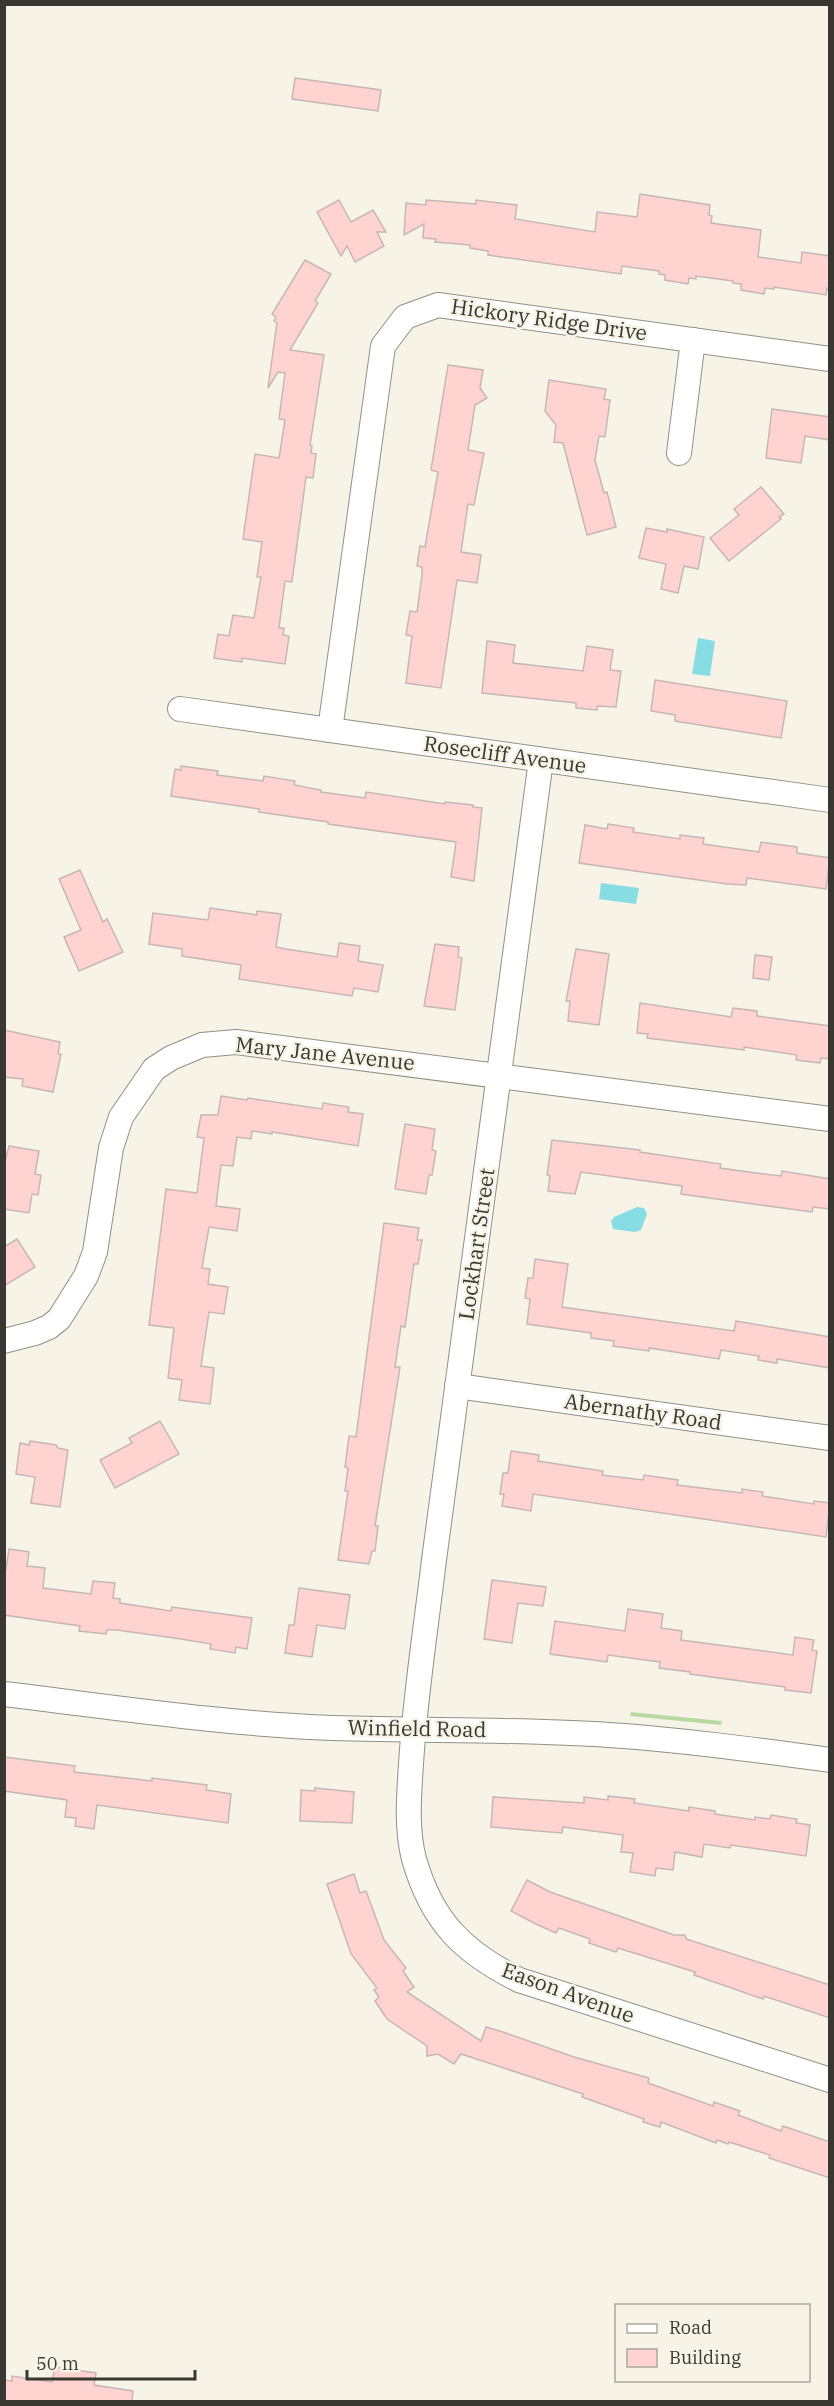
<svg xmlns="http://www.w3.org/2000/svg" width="834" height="2406" font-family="'IBM Plex Serif',serif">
	<rect width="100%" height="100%" fill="#f7f4e7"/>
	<!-- green -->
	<polygon fill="#bad9a2" points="631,1712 722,1721 721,1725 630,1716"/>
	<!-- water -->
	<g fill="#87dde4">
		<polygon points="698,638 715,641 710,676 692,674"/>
		<polygon points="601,883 639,888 636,904 599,899"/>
		<polygon points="637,1207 644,1208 647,1214 641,1230 635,1232 613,1229 611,1221 614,1217"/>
	</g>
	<!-- building -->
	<g fill="#ffd3cf" stroke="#c6b7b6" stroke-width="1.5">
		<polygon points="295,78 381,90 378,111 292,99"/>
		<polygon points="640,194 710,205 709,215 712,216 711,223 761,230 758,257 801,263 802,252 830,256 830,288 827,288 826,295 774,287 774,289 765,288 764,294 741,290 741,284 733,283 733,281 696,276 696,279 689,278 688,284 665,280 665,275 659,274 659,271 622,266 621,274 488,255 488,251 470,248 470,245 435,242 436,239 423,238 424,224 404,235 406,203 426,205 426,200 476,204 476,200 517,205 515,219 595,232 597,212 637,217"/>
		<polygon points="339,200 351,222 373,210 386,232 377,232 384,246 355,262 347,246 341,256 317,212"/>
		<polygon points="305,260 331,274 315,301 318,303 290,350 324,355 310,445 312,446 311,453 316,454 313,478 306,477 292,582 285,581 279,628 284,628 283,635 289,636 285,664 242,658 242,662 214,658 218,634 229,636 233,615 254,618 261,577 257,577 262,542 243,539 255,454 279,458 285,420 279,419 285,373 278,372 268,388 277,323 274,321 276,317 272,314"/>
		<polygon points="448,365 483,370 480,388 487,398 475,405 468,450 484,453 474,505 468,504 461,552 481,555 477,583 457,580 441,688 406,683 412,636 406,635 410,611 417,612 422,575 422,567 417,566 420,546 425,547 438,472 431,470"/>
		<polygon points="549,380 606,389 604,399 610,400 605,437 599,436 595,460 604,493 607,492 616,527 587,535 563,443 554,442 556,425 545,411"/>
		<polygon points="772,409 830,417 830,440 805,436 801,463 766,458"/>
		<polygon points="761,487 784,514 779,517 781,519 729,561 710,538 739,515 734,509"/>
		<polygon points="646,528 667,532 667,529 704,537 698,569 684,566 678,593 661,589 666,564 639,558"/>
		<polygon points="487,641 515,645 513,663 583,671 587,646 613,650 610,670 621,671 616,707 597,706 597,710 576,708 576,703 482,693"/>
		<polygon points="655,680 787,701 781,738 675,721 675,715 651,711"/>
		<polygon points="181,766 218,771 217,775 263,781 264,776 295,781 294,785 321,790 321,792 365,798 366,792 445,804 445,802 473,805 473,807 482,808 474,881 451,877 456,842 328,824 328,822 259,812 259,809 171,796 175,769 181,770"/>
		<polygon points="608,824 634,828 633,832 680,839 680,835 704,838 703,844 759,852 761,842 797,847 797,853 830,858 826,889 747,878 746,885 727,884 579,863 585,825 607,829"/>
		<polygon points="80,870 103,922 107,919 123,952 79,971 64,937 81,930 59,879"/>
		<polygon points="210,908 257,915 257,911 281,914 276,947 286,949 337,957 339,943 360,946 358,961 383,965 378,992 354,988 352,996 239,979 241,965 182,956 182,949 149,944 153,913 208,920"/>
		<polygon points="435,944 459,947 458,957 462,958 455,1010 424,1006"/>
		<polygon points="576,949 609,954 599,1025 568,1021 570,1001 566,1001"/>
		<polygon points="755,955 772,957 769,980 753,978"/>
		<polygon points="640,1003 731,1017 733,1008 757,1011 757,1016 830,1026 830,1059 821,1058 820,1063 796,1060 797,1055 744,1047 744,1050 647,1038 648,1034 637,1033"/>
		<polygon points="4,1030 60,1042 58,1054 61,1054 53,1092 22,1086 23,1079 4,1077"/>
		<polygon points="221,1096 247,1100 248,1098 322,1109 323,1103 349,1107 348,1112 363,1114 358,1146 272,1132 272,1134 252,1131 251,1139 237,1137 233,1166 221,1165 216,1206 240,1209 237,1231 209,1227 202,1268 210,1269 208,1284 228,1287 224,1314 209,1312 201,1366 214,1368 210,1404 179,1400 182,1380 168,1378 174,1328 149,1325 166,1189 197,1193 204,1138 197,1137 201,1115 218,1115"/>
		<polygon points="405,1124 435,1129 432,1150 436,1151 432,1175 429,1175 426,1194 395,1189"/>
		<polygon points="552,1140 640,1150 640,1152 721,1164 720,1168 756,1173 781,1176 782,1171 830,1179 830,1209 813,1207 812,1212 681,1194 682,1186 581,1172 575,1194 548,1191 550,1176 547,1175"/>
		<polygon points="9,1146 39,1151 35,1174 41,1175 38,1195 32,1194 29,1213 4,1209 4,1165"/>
		<polygon points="384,1223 419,1228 417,1240 422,1240 418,1264 414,1264 405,1327 401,1326 395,1367 400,1367 375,1526 378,1526 375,1551 372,1551 369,1564 338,1560 348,1491 345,1491 348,1468 345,1467 349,1436 356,1437"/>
		<polygon points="17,1239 35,1267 4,1286 4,1247"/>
		<polygon points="535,1259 568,1264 562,1307 734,1331 736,1321 830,1337 830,1368 777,1359 777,1363 758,1360 759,1356 721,1350 719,1359 649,1348 649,1351 613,1346 614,1341 591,1338 591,1333 527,1324 530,1299 525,1298 528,1278 533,1278"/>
		<polygon points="160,1421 179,1454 115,1488 100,1460 132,1443 129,1438"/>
		<polygon points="30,1441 56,1445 58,1448 68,1450 60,1507 31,1503 35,1477 16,1474 20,1443 29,1445"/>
		<polygon points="511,1451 539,1455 538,1461 603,1471 602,1475 643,1480 644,1475 678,1480 677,1485 742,1493 742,1489 763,1492 762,1496 814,1504 814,1501 830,1503 826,1537 533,1494 531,1511 502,1506 504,1494 500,1494 503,1473 508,1473"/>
		<polygon points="9,1549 29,1552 27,1566 45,1568 43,1588 91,1594 93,1581 115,1583 113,1598 120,1599 120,1603 171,1611 172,1607 252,1618 247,1649 236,1647 235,1653 210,1649 211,1644 181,1639 117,1630 107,1630 106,1634 79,1631 80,1626 4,1615 4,1581"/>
		<polygon points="492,1580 546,1587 543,1606 518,1603 512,1643 484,1639"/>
		<polygon points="299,1588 350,1595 345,1629 317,1625 312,1657 285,1653 289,1625 294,1625"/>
		<polygon points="628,1609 663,1614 661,1628 682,1631 681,1640 793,1655 795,1637 814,1640 812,1650 817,1651 811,1693 785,1690 785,1687 690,1674 690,1672 659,1668 660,1662 608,1655 607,1662 550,1654 555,1621 625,1631"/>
		<polygon points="4,1757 75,1766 74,1772 152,1781 152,1778 207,1785 206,1790 231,1794 228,1823 97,1805 94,1829 75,1826 76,1818 65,1817 67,1800 4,1791"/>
		<polygon points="315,1788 354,1792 352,1823 300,1821 301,1790 315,1791"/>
		<polygon points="608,1796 635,1799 634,1803 689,1811 689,1807 715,1811 715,1814 755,1820 755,1817 770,1819 771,1815 797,1819 796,1823 810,1825 806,1856 731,1845 730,1848 704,1844 702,1857 675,1852 673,1870 656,1868 655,1876 630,1872 633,1853 621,1852 623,1835 563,1827 562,1833 491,1827 493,1797 584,1803 584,1797 608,1800"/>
		<polygon points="354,1874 360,1893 366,1891 384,1940 406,1968 403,1971 414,1987 407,1992 481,2041 486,2027 503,2032 574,2057 649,2078 648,2083 713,2106 714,2102 740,2111 738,2115 781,2131 783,2126 830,2142 830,2178 769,2158 770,2155 729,2142 728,2144 717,2140 716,2143 661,2122 660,2127 643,2122 644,2119 582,2097 583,2094 461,2054 454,2064 438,2054 427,2056 427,2046 387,2019 375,2001 379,1997 374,1990 377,1988 351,1954 327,1884"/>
		<polygon points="527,1880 550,1892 645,1925 674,1935 685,1935 686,1939 830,1985 830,2018 764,1996 763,1999 694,1975 695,1972 618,1948 616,1952 589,1943 590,1939 559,1928 556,1933 536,1924 511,1911"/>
		<polygon points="55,2367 96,2373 94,2385 133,2391 132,2402 4,2402 4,2380 12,2381 12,2376 52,2382"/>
	</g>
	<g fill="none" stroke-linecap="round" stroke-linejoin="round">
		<defs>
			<g id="minor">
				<polyline points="679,453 693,340"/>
				<polyline points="180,709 830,800"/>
				<polyline points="330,730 383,346 405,317 438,305 830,359"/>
				<path d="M 541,760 C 507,1027 468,1293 434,1560 C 426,1628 415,1696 411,1764 C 409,1795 406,1828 414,1859 C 432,1922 463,1952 519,1980 L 830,2080"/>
				<polyline points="4,1341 35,1333 49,1327 59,1319 86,1276 95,1252 111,1148 121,1117 154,1069 171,1058 202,1045 236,1042 830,1119"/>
				<polyline points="457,1386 830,1438"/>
				<path d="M 4,1694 C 114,1707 223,1724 333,1728 C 425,1731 517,1729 609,1735 C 683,1740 756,1750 830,1760"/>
			</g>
		</defs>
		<!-- minor casing -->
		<use href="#minor" stroke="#928f84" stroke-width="26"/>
		<!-- minor -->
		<use href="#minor" stroke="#fff" stroke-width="24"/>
	</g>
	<g text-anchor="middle" stroke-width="5" stroke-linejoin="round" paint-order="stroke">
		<!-- street labels -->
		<g font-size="21" fill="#393732" stroke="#f7f4e7">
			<text transform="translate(549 320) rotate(8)" y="7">Hickory Ridge Drive</text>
			<text transform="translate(505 755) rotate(8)" y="7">Rosecliff Avenue</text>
			<text transform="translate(325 1054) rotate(6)" y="7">Mary Jane Avenue</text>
			<text transform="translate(477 1244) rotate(-82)" y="7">Lockhart Street</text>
			<text transform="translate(643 1412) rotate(8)" y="7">Abernathy Road</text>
			<text transform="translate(417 1729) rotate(1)" y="7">Winfield Road</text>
			<text transform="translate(568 1993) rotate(20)" y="7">Eason Avenue</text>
		</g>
	</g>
	<!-- border -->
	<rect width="834" height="2406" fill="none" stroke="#393732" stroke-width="12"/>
	<!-- legend -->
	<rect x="615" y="2304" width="195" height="78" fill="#f7f4e7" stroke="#aba89f" stroke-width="1.5"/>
	<rect x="627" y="2324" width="30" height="9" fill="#ffffff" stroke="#aba89f" stroke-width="1.5"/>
	<text x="669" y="2334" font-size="18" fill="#393732">Road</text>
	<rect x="627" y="2349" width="30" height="18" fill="#ffd3cf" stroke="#aba89f" stroke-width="1.5"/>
	<text x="669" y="2364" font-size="18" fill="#393732">Building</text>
	<!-- scale -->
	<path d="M27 2370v9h168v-9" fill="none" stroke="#393732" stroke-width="3"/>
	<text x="36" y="2370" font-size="18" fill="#393732" stroke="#f7f4e7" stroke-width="4.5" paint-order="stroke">50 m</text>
</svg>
